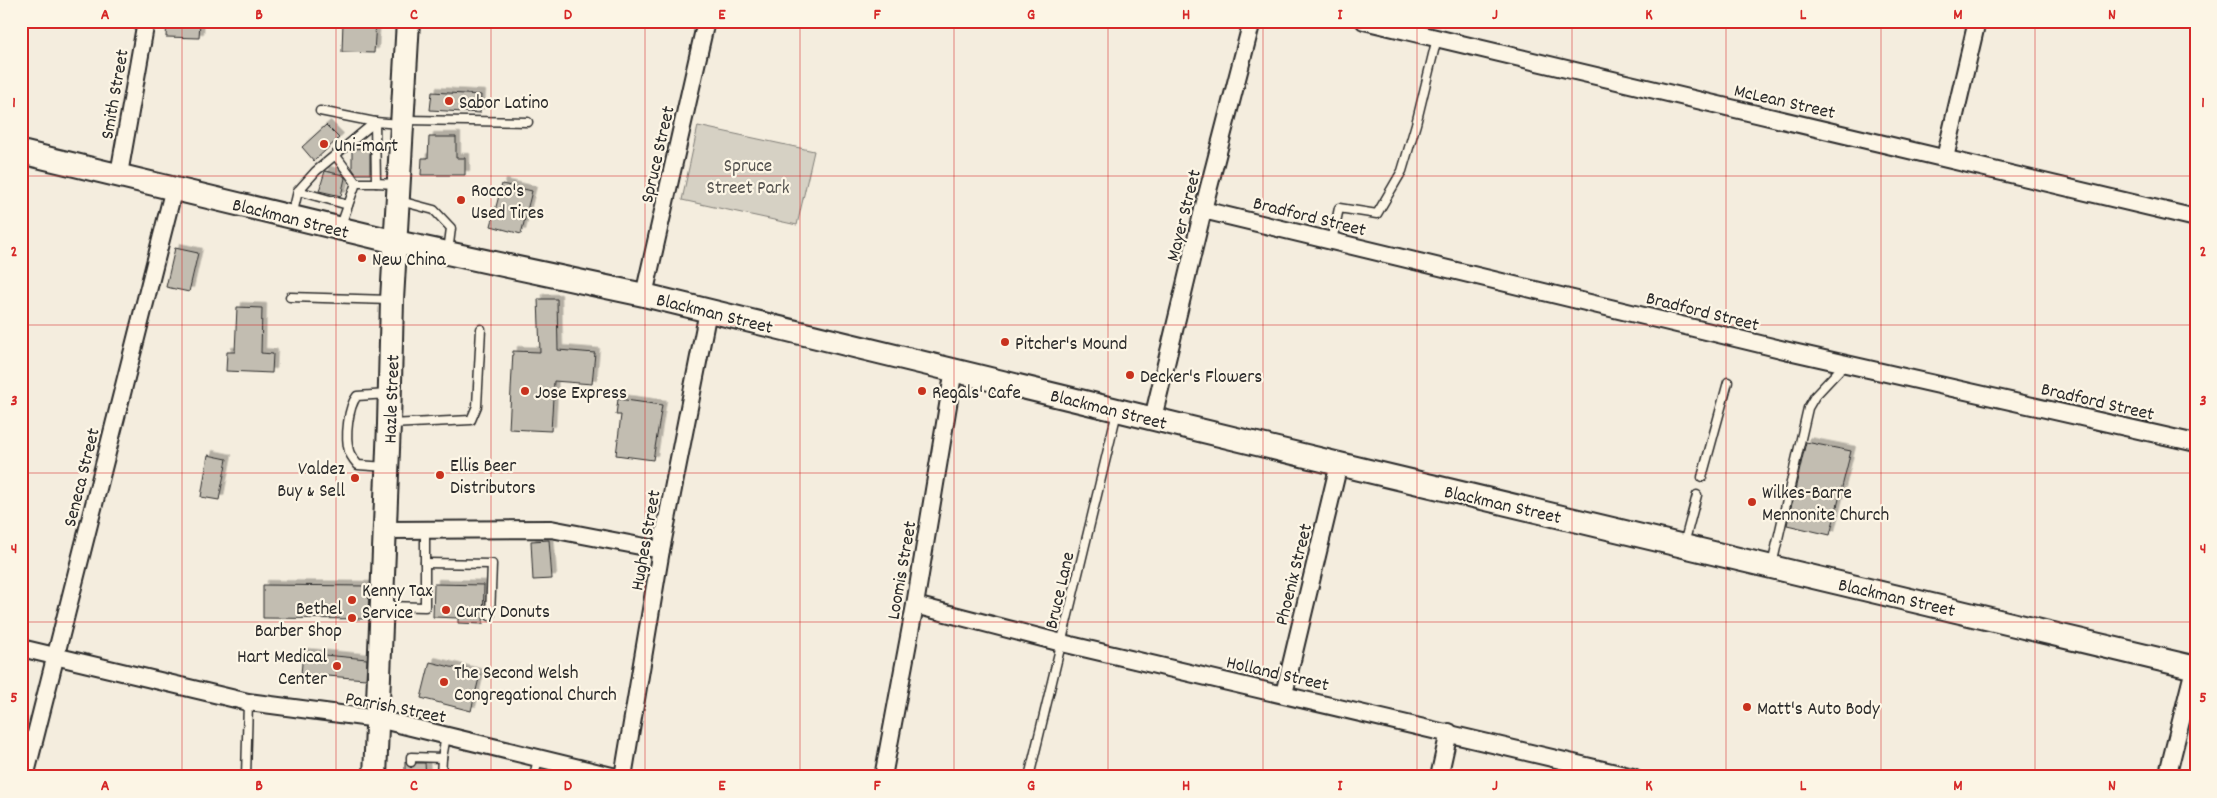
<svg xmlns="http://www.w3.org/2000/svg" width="2217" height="798" font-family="Dekko,sans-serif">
	<defs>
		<filter id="shadow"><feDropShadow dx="4.5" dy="-4.5" stdDeviation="0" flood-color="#0004"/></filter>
	</defs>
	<rect width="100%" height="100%" fill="#f4edde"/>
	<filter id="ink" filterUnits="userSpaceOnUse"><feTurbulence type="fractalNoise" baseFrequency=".02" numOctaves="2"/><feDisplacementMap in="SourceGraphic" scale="10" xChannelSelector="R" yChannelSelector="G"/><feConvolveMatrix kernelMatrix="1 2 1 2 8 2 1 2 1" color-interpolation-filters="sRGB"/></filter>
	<g filter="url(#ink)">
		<!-- green -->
		<polygon fill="#d6d1c4" stroke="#807e78" points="698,126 814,151 797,225 682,200"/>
		<!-- building -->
		<g fill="#c2bdb1" stroke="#2b2b2b" filter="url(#shadow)">
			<polygon points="167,21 200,21 199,38 166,37"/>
			<polygon points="343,21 376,21 374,53 342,52"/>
			<polygon points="432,92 481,95 480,113 430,110"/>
			<polygon points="326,125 339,138 314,161 302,147"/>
			<polygon points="429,137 456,137 456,158 465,158 465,175 421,175 422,158 428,158"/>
			<polygon points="370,148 370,174 356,174 352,168 352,149"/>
			<polygon points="325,171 343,175 345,178 341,196 319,191"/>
			<polygon points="502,184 532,191 521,234 491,226"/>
			<polygon points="175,248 198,253 189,292 166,287"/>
			<polygon points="538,299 557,299 558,350 595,353 592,384 554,381 551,431 509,429 513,351 540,352"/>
			<polygon points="237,307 262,308 261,353 273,354 272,373 226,371 227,352 235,352"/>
			<polygon points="618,399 662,405 653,460 616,455 621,415 616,415"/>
			<polygon points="1806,442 1851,451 1830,535 1787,525"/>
			<polygon points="208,455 227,459 219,500 201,497"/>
			<polygon points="549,540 552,579 533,580 531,541"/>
			<polygon points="434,584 484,585 483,624 458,623 458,618 433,617"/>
			<polygon points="263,585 369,586 368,619 263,618"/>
			<polygon points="303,653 367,659 366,679 301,674"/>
			<polygon points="430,662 480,674 471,711 421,698"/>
			<polygon points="405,761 411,768 416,763 425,763 426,777 405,777"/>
		</g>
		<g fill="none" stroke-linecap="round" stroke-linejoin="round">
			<defs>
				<g id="service">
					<polyline points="320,111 375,122"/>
					<polyline points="405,120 528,122"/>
					<polyline points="336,156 356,183"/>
					<polyline points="396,184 376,183 375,122 400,124"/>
					<polyline points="298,191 316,171 375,122"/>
					<polyline points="400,201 434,210 451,228 448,252"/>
					<polyline points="292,216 298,191 348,205"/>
					<polyline points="340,228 356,183 376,183"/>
					<polyline points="1332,241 1339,208 1377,214 1402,171 1416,124 1437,38"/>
					<polyline points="290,297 390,300"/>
					<polyline points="391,424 471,420 477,406 481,329"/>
					<path d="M 386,467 L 358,465 C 354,460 351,457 349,451 C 345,437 348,407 357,396 L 388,394"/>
					<polyline points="1702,477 1728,382"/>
					<polyline points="1684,544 1697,495"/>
					<polyline points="425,563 492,564 490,616"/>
					<polyline points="1772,565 1808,408 1815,396 1845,364"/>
					<polyline points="384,606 425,607 425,530"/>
					<polyline points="411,762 411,757 442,758"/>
					<polyline points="246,777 248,702"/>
					<polyline points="441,777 442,758 446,736"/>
					<polyline points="534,777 538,758"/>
					<polyline points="1029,777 1117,412"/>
				</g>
				<g id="minor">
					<polyline points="1364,21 2196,218"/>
					<polyline points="1945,158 1977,21"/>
					<polyline points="119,174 146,21"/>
					<polyline points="1203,210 1793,352 2196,443"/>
					<polyline points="644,295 706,21"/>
					<polyline points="1153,418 1203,210 1252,21"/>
					<polyline points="385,530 551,529 661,550"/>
					<polyline points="915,605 1062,643 1633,777"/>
					<polyline points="21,648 248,702 378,719 616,777"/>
					<polyline points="1284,694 1339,464"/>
					<polyline points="25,777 174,188"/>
					<polyline points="623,777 661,550 708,311"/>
					<polyline points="883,777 915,605 954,369"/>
					<polyline points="1439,777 1449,732"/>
					<polyline points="2167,777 2196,661"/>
				</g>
				<g id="secondary">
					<polyline points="21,152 396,242 644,295 1339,464 2196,668"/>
					<polyline points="375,777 389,424 392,300 408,21"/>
				</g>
			</defs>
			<!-- service casing -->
			<use href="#service" stroke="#2b2b2b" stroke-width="11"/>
			<!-- minor casing -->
			<use href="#minor" stroke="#2b2b2b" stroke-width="20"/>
			<!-- secondary casing -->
			<use href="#secondary" stroke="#2b2b2b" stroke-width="26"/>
			<!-- service -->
			<use href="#service" stroke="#fcf5e5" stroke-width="8"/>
			<!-- minor -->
			<use href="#minor" stroke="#fcf5e5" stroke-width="16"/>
			<!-- secondary -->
			<use href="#secondary" stroke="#fcf5e5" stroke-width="22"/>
		</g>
	</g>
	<!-- grid -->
	<path fill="none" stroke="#d62828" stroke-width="1" stroke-opacity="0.55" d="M 182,21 L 182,777M 336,21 L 336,777M 491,21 L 491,777M 645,21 L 645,777M 800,21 L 800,777M 954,21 L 954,777M 1108,21 L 1108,777M 1263,21 L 1263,777M 1417,21 L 1417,777M 1572,21 L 1572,777M 1726,21 L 1726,777M 1881,21 L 1881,777M 2035,21 L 2035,777M 21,176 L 2196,176M 21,325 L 2196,325M 21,473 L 2196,473M 21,622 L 2196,622"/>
	<!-- markers -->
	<g fill="#c8321e" stroke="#fcf5e5" stroke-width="2">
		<circle cx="449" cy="101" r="5"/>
		<circle cx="324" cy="144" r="5"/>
		<circle cx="461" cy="200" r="5"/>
		<circle cx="362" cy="258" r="5"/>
		<circle cx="1005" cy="342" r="5"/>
		<circle cx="1130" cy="375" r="5"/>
		<circle cx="525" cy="391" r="5"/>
		<circle cx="922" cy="391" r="5"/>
		<circle cx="440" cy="475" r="5"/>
		<circle cx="355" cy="478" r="5"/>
		<circle cx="1752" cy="502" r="5"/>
		<circle cx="352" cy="600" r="5"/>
		<circle cx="446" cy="610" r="5"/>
		<circle cx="352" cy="618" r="5"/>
		<circle cx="337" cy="666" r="5"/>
		<circle cx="444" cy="682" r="5"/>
		<circle cx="1747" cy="707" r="5"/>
	</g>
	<g text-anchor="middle" stroke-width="4.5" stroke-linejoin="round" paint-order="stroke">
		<!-- street labels -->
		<g font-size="19" fill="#2b2b2b" stroke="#fcf5e5">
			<text transform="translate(113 94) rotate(-80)" y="7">Smith Street</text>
			<text transform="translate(1785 100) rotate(13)" y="7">McLean Street</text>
			<text transform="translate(656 154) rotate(-77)" y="7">Spruce Street</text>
			<text transform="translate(1182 215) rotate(-76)" y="7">Mayer Street</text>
			<text transform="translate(1310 215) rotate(14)" y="7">Bradford Street</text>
			<text transform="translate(291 217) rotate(14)" y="7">Blackman Street</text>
			<text transform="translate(1703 310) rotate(14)" y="7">Bradford Street</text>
			<text transform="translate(715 312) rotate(14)" y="7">Blackman Street</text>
			<text transform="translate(390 399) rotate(-88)" y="7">Hazle Street</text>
			<text transform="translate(2098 400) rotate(13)" y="7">Bradford Street</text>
			<text transform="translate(1109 408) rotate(14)" y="7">Blackman Street</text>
			<text transform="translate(80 477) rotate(-76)" y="7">Seneca Street</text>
			<text transform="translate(1503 503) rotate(13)" y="7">Blackman Street</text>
			<text transform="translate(644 540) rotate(-80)" y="7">Hughes Street</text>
			<text transform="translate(900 570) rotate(-80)" y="7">Loomis Street</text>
			<text transform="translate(1292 574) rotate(-76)" y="7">Phoenix Street</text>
			<text transform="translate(1058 590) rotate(-77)" y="7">Bruce Lane</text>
			<text transform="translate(1897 596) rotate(13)" y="7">Blackman Street</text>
			<text transform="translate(1278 672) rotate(13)" y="7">Holland Street</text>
			<text transform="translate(396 706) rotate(11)" y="7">Parrish Street</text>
		</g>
		<!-- poi labels -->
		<g font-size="19" fill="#2b2b2b" stroke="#fcf5e5" text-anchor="start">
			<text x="459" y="108">Sabor Latino</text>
			<text x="334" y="151">Uni-mart</text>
			<text x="471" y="196">Rocco's<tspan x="471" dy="22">Used Tires</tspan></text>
			<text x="372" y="265">New China</text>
			<text x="1015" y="349">Pitcher's Mound</text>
			<text x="1140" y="382">Decker's Flowers</text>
			<text x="535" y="398">Jose Express</text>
			<text x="932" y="398">Regals' Cafe</text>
			<text x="450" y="471">Ellis Beer<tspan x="450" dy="22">Distributors</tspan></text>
			<text x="345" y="474" text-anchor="end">Valdez<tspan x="345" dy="22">Buy &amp; Sell</tspan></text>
			<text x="1762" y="498">Wilkes-Barre<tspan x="1762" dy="22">Mennonite Church</tspan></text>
			<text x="362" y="596">Kenny Tax<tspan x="362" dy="22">Service</tspan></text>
			<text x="342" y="614" text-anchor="end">Bethel<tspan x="342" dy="22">Barber Shop</tspan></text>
			<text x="456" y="617">Curry Donuts</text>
			<text x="327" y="662" text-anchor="end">Hart Medical<tspan x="327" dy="22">Center</tspan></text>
			<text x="454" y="678">The Second Welsh<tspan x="454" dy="22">Congregational Church</tspan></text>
			<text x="1757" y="714">Matt's Auto Body</text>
		</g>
		<!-- park labels -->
		<g font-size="19" fill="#565451" stroke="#fcf5e5">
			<text x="748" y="171">Spruce<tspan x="748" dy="22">Street Park</tspan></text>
		</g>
	</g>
	<!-- margin -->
	<rect width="2217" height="798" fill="none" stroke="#fcf5e5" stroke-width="55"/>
	<rect x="28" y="28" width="2162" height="742" fill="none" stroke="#d62828" stroke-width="2"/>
	<g font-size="16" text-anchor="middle" font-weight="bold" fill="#d62828">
		<text x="105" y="19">A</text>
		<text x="259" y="19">B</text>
		<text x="414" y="19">C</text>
		<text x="568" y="19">D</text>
		<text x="722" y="19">E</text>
		<text x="877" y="19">F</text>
		<text x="1031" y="19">G</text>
		<text x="1186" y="19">H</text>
		<text x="1340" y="19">I</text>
		<text x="1495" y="19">J</text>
		<text x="1649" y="19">K</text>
		<text x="1803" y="19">L</text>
		<text x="1958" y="19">M</text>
		<text x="2112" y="19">N</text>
		<text x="14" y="107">1</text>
		<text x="2203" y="107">1</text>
		<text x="14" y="256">2</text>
		<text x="2203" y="256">2</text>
		<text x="14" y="405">3</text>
		<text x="2203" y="405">3</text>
		<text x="14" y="553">4</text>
		<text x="2203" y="553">4</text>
		<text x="14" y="702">5</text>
		<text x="2203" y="702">5</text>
		<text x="105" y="790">A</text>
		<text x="259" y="790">B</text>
		<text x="414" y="790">C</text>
		<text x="568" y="790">D</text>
		<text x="722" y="790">E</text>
		<text x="877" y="790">F</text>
		<text x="1031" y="790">G</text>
		<text x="1186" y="790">H</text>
		<text x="1340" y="790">I</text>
		<text x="1495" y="790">J</text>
		<text x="1649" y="790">K</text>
		<text x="1803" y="790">L</text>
		<text x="1958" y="790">M</text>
		<text x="2112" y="790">N</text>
	</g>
</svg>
